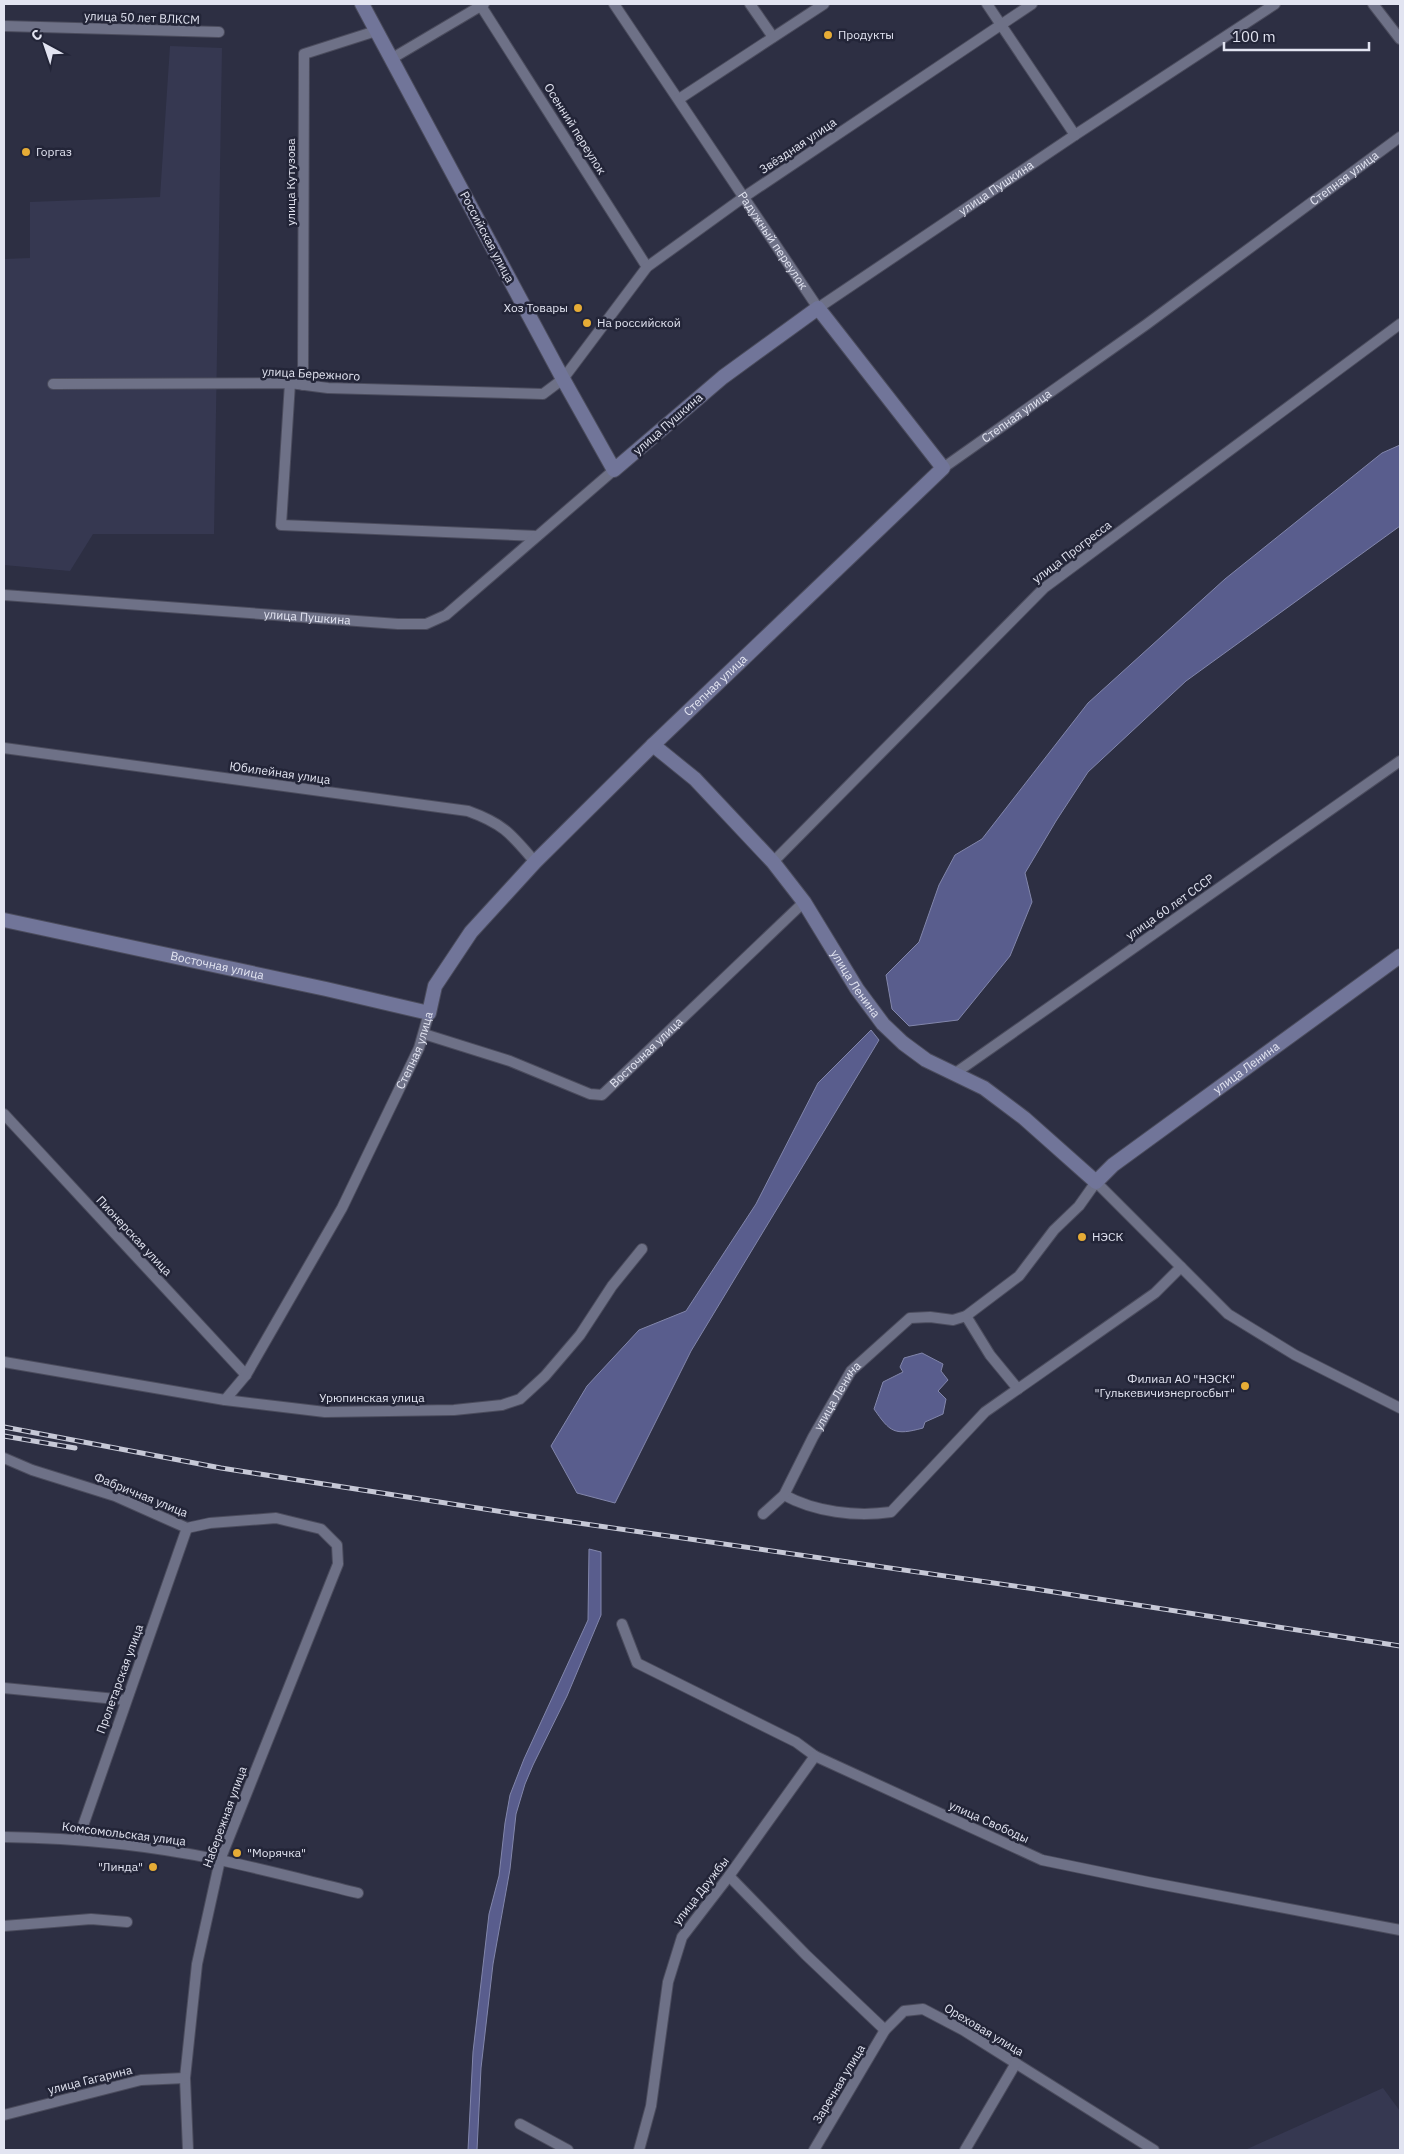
<svg xmlns="http://www.w3.org/2000/svg" width="1404" height="2154" font-family="'IBM Plex Sans',sans-serif">
	<rect width="100%" height="100%" fill="#2d2f43"/>
	<!-- built -->
	<g fill="#363851">
		<polygon points="170,46 222,48 214,534 93,534 70,571 4,565 4,259 30,258 30,202 160,197"/>
		<polygon points="1383,2088 1400,2111 1400,2150 1245,2150"/>
	</g>
	<!-- water -->
	<g fill="#595d8d" stroke="#8286ab">
		<polygon points="1400,445 1400,526 1186,681 1088,772 1056,821 1025,873 1032,902 1010,956 958,1020 909,1026 892,1009 886,975 919,942 939,885 955,855 982,839 1088,703 1225,579 1382,453"/>
		<polygon points="871,1030 879,1040 691,1351 615,1503 577,1493 551,1446 587,1386 639,1330 686,1311 756,1204 818,1083"/>
		<path d="M 922,1353 L 943,1364 L 941,1371 L 948,1380 L 938,1391 L 946,1399 L 943,1414 L 925,1422 L 923,1428 C 894,1436 890,1432 874,1409 L 883,1382 L 903,1372 L 900,1367 L 904,1358 Z"/>
		<polygon points="589,1549 601,1552 601,1615 567,1696 533,1765 525,1784 516,1814 510,1869 493,1964 481,2068 477,2150 468,2150 473,2052 489,1914 499,1876 505,1823 510,1795 524,1759 588,1620"/>
	</g>
	<g fill="none" stroke-linecap="round" stroke-linejoin="round">
		<defs>
			<g id="street">
				<path id="s1" d="M 614,4 L 818,308 L 1075,135 L 1275,4"/>
				<polyline points="750,4 773,37"/>
				<polyline points="987,4 1075,135"/>
				<polyline points="1373,4 1400,39"/>
				<polyline points="481,6 647,267"/>
				<polyline points="4,26 219,32"/>
				<polyline points="391,59 484,4"/>
				<polyline points="679,99 824,4"/>
				<polyline points="290,383 281,525 537,536"/>
				<polyline points="53,384 290,383 328,388 543,394 563,379 647,267 744,197 1032,4"/>
				<polyline points="303,385 304,54 376,31"/>
				<path id="s2" d="M 943,468 L 1147,324 L 1400,137"/>
				<path id="s3" d="M 4,595 L 398,624 L 426,624 L 446,615 L 614,470"/>
				<path d="M 4,748 L 468,811 C 504,824 511,834 535,862"/>
				<polyline points="773,862 1044,588 1400,324"/>
				<path id="s4" d="M 424,1034 L 510,1061 L 590,1094 L 602,1095 L 804,902"/>
				<polyline points="954,1074 1400,761"/>
				<polyline points="4,1114 246,1375"/>
				<polyline points="966,1316 990,1355 1018,1389"/>
				<polyline points="4,1362 225,1400 325,1412 454,1410 502,1405 520,1399 545,1376 580,1335 612,1286 642,1249"/>
				<path id="s5" d="M 225,1400 L 246,1375 L 342,1208 L 419,1048 L 429,1013"/>
				<polyline points="4,1458 32,1470 115,1496 187,1528 210,1523 276,1518 321,1529 337,1545 338,1564 220,1860 197,1964 185,2078 188,2150"/>
				<path d="M 784,1495 C 815,1512 856,1517 891,1512 L 985,1412 L 1155,1293 L 1181,1267"/>
				<path id="s6" d="M 763,1514 L 784,1495 L 813,1437 L 851,1371 L 910,1318 L 930,1317 L 953,1320 L 966,1316 L 1019,1276 L 1054,1230 L 1079,1206 L 1096,1182 L 1228,1314 L 1295,1355 L 1400,1408"/>
				<polyline points="622,1624 637,1663 796,1742 815,1756 1042,1860 1148,1882 1400,1930"/>
				<polyline points="4,1688 126,1700"/>
				<path d="M 4,1837 C 76,1838 149,1845 220,1860 C 266,1870 312,1882 358,1893"/>
				<polyline points="78,1840 187,1528"/>
				<polyline points="729,1876 806,1955 885,2030"/>
				<polyline points="4,1926 91,1919 127,1922"/>
				<polyline points="4,2115 141,2080 185,2078"/>
				<polyline points="520,2124 568,2150"/>
				<polyline points="639,2150 651,2106 668,1982 682,1937 729,1876 815,1756"/>
				<polyline points="814,2150 885,2030 904,2011 923,2009 963,2030 1154,2150"/>
				<polyline points="965,2150 1016,2063"/>
			</g>
			<g id="secondary">
				<path id="s7" d="M 653,745 L 695,779 L 773,862 L 804,902 L 857,989 L 883,1024 L 903,1043 L 926,1060 L 984,1088 L 1024,1118 L 1096,1182 L 1113,1165 L 1400,956"/>
				<path id="s8" d="M 4,920 L 326,989 L 429,1013 L 435,986 L 471,932 L 535,862 L 653,745 L 943,468 L 818,308 L 723,377 L 614,470 L 563,379 L 362,4"/>
			</g>
		</defs>
		<!-- street casing -->
		<use href="#street" stroke="#4b4c5d" stroke-width="12"/>
		<!-- secondary casing -->
		<use href="#secondary" stroke="#4b4c5d" stroke-width="16"/>
		<!-- street -->
		<use href="#street" stroke="#6e7187" stroke-width="10"/>
		<!-- secondary -->
		<use href="#secondary" stroke="#717599" stroke-width="14"/>
		<defs>
			<g id="rail">
				<polyline points="4,1427 221,1468 516,1514 1035,1589 1400,1646"/>
				<polyline points="4,1436 75,1448"/>
			</g>
		</defs>
		<!-- rail casing -->
		<use href="#rail" stroke="#c6c8d6" stroke-width="5"/>
		<!-- rail -->
		<use href="#rail" stroke="#232538" stroke-width="3" stroke-dasharray="9" stroke-linecap="butt"/>
	</g>
	<!-- markers -->
	<g fill="#e6ac36" stroke="#232538" stroke-width="2">
		<circle cx="828" cy="35" r="5"/>
		<circle cx="26" cy="152" r="5"/>
		<circle cx="578" cy="308" r="5"/>
		<circle cx="587" cy="323" r="5"/>
		<circle cx="1082" cy="1237" r="5"/>
		<circle cx="1245" cy="1386" r="5"/>
		<circle cx="237" cy="1853" r="5"/>
		<circle cx="153" cy="1867" r="5"/>
	</g>
	<g text-anchor="middle" stroke-width="5" stroke-linejoin="round" paint-order="stroke">
		<!-- street labels -->
		<g font-size="12" fill="#e2e4f1" stroke="#232538">
			<text transform="translate(142 18) rotate(2)" y="4">улица 50 лет ВЛКСМ</text>
			<text transform="translate(575 129) rotate(58)" y="4">Осенний переулок</text>
			<text transform="translate(798 146) rotate(-34)" y="4">Звёздная улица</text>
			<text dy="4" stroke="none"><textPath href="#s2" startOffset="495">Степная улица</textPath></text>
			<text transform="translate(291 182) rotate(-90)" y="4">улица Кутузова</text>
			<text dy="4" stroke="none"><textPath href="#s1" startOffset="581">улица Пушкина</textPath></text>
			<text transform="translate(487 237) rotate(62)" y="4">Российская улица</text>
			<text dy="4" stroke="none"><textPath href="#s1" startOffset="285">Радужный переулок</textPath></text>
			<text transform="translate(311 374) rotate(3)" y="4">улица Бережного</text>
			<text dy="4" stroke="none"><textPath href="#s2" startOffset="90">Степная улица</textPath></text>
			<text transform="translate(668 424) rotate(-41)" y="4">улица Пушкина</text>
			<text transform="translate(1072 552) rotate(-37)" y="4">улица Прогресса</text>
			<text dy="4" stroke="none"><textPath href="#s3" startOffset="304">улица Пушкина</textPath></text>
			<text dy="4" stroke="none"><textPath href="#s8" startOffset="875">Степная улица</textPath></text>
			<text transform="translate(280 773) rotate(8)" y="4">Юбилейная улица</text>
			<text transform="translate(1170 907) rotate(-35)" y="4">улица 60 лет СССР</text>
			<text dy="4" stroke="none"><textPath href="#s8" startOffset="218">Восточная улица</textPath></text>
			<text dy="4" stroke="none"><textPath href="#s7" startOffset="315">улица Ленина</textPath></text>
			<text dy="4" stroke="none"><textPath href="#s5" startOffset="399">Степная улица</textPath></text>
			<text dy="4" stroke="none"><textPath href="#s4" startOffset="250">Восточная улица</textPath></text>
			<text dy="4" stroke="none"><textPath href="#s7" startOffset="820">улица Ленина</textPath></text>
			<text transform="translate(134 1236) rotate(47)" y="4">Пионерская улица</text>
			<text dy="4" stroke="none"><textPath href="#s6" startOffset="141">улица Ленина</textPath></text>
			<text x="372" y="1402">Урюпинская улица</text>
			<text transform="translate(141 1495) rotate(22)" y="4">Фабричная улица</text>
			<text transform="translate(120 1679) rotate(-70)" y="4">Пролетарская улица</text>
			<text transform="translate(225 1817) rotate(-70)" y="4">Набережная улица</text>
			<text transform="translate(989 1822) rotate(24)" y="4">улица Свободы</text>
			<text transform="translate(124 1834) rotate(7)" y="4">Комсомольская улица</text>
			<text transform="translate(701 1891) rotate(-52)" y="4">улица Дружбы</text>
			<text transform="translate(984 2030) rotate(31)" y="4">Ореховая улица</text>
			<text transform="translate(90 2080) rotate(-14)" y="4">улица Гагарина</text>
			<text transform="translate(839 2084) rotate(-59)" y="4">Заречная улица</text>
		</g>
		<!-- poi labels -->
		<g font-size="12" fill="#e2e4f1" stroke="#232538" text-anchor="start">
			<text x="838" y="39">Продукты</text>
			<text x="36" y="156">Горгаз</text>
			<text x="568" y="312" text-anchor="end">Хоз Товары</text>
			<text x="597" y="327">На российской</text>
			<text x="1092" y="1241">НЭСК</text>
			<text x="1235" y="1383" text-anchor="end">Филиал АО "НЭСК"<tspan x="1235" dy="14">"Гулькевичиэнергосбыт"</tspan></text>
			<text x="247" y="1857">"Морячка"</text>
			<text x="143" y="1871" text-anchor="end">"Линда"</text>
		</g>
	</g>
	<!-- border -->
	<rect width="1404" height="2154" fill="none" stroke="#e2e4f1" stroke-width="10"/>
	<!-- north arrow -->
	<g transform="translate(45 45) rotate(320)" stroke="#232538" stroke-width="4" paint-order="stroke">
	<path d="M0-4L9 19L0 12L-9 19Z" fill="#e2e4f1"/>
	<text y="-8" font-size="14" font-weight="bold" text-anchor="middle" fill="#e2e4f1">С</text>
	</g>
	<!-- scale -->
	<path d="M1224 42v8h145v-8" fill="none" stroke="#e2e4f1" stroke-width="2.5"/>
	<text x="1232" y="42" font-size="15" fill="#e2e4f1" stroke="#232538" stroke-width="4" paint-order="stroke">100 m</text>
</svg>
